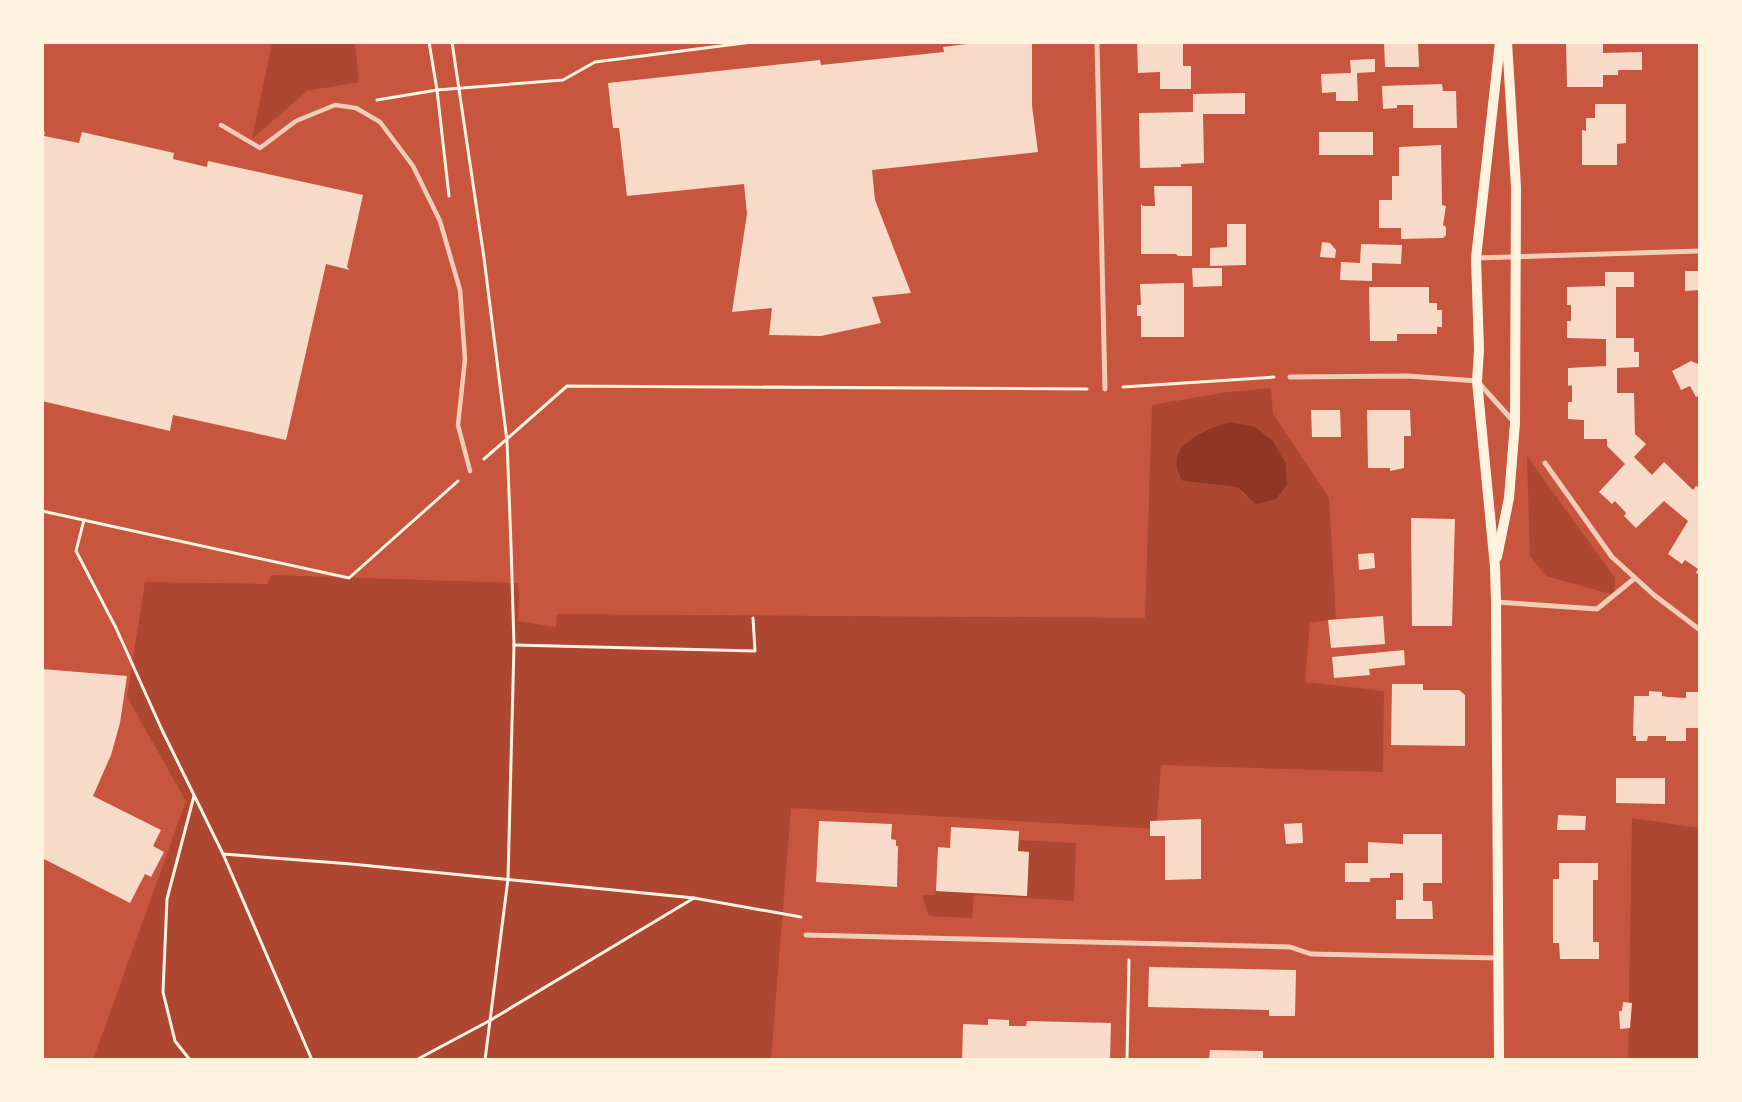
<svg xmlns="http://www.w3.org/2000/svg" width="1742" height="1102" font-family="'PT Sans Narrow',sans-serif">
	<rect width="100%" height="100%" fill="#c8553d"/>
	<!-- green -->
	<g fill="#ae4732" fill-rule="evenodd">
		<polygon points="272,43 355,43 359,82 307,91 252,139"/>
		<path d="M 1271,388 L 1273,414 L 1329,498 L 1336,619 L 1310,623 L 1305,682 L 1384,691 L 1383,772 L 1161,765 L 1156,829 L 791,808 L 771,1059 L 93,1060 L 186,801 L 127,697 L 145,582 L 267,584 L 271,575 L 517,583 L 519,590 L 518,621 L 556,627 L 557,614 L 1145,618 L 1152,405 L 1228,392 ZM 1286,464 L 1287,485 L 1276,499 L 1246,497 L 1237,487 L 1182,481 Z"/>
		<polygon points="1527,456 1615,578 1614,595 1546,576 1530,556"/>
		<polygon points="1632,818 1699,828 1699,1059 1628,1060"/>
		<polygon points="1018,840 1076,843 1074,901 974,895 972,918 929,916 922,895 935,895 936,891 1027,896 1029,852 1018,851"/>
	</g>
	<!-- water -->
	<path fill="#8f3625" d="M 1230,422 L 1255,427 L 1272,440 L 1286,464 L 1287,485 L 1276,499 L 1256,504 L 1237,487 L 1183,481 C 1160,447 1204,430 1230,422 Z"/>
	<!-- building -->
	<g fill="#f7dbc8">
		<polygon points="982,42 1032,42 1032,106 1038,152 872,170 875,200 911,293 872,297 881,323 821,336 769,335 772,308 732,312 747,214 744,184 627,196 619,128 613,128 608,83 820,60 821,65 944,52 943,47"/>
		<polygon points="1137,42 1183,42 1183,66 1191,66 1191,89 1160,89 1160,72 1138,73"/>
		<polygon points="1384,42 1418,42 1419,67 1385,67"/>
		<polygon points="1566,42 1603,42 1603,53 1642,52 1642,70 1618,70 1618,75 1603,75 1603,87 1567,87"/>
		<polygon points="1375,59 1375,72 1357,73 1358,101 1336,101 1336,92 1322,93 1321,74 1351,73 1350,60"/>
		<polygon points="1442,84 1443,91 1456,91 1457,128 1413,128 1413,105 1397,105 1397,108 1383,109 1382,86"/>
		<polygon points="1245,93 1245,114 1203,114 1204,163 1181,164 1181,167 1140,168 1139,113 1193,112 1193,94"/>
		<polygon points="1595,104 1626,104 1626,143 1617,144 1617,165 1582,165 1582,130 1586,131 1586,118 1595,118"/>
		<polygon points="42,131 45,132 44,136 79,143 82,132 174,153 173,159 207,167 208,161 363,195 347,267 350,270 326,264 286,440 173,415 170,431 42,401"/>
		<rect x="1319" y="132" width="54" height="23"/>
		<polygon points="1441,145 1442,205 1446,206 1443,225 1446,227 1446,235 1443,238 1401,239 1401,228 1379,228 1379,200 1392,200 1392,176 1399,176 1399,147"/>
		<polygon points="1154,186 1192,186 1192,256 1178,256 1176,254 1141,254 1141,204 1143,206 1155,206"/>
		<polygon points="1227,224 1246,224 1246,265 1210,266 1210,248 1227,247"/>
		<polygon points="1322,242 1330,243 1336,250 1335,258 1320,257"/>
		<polygon points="1361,244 1402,245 1401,264 1372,263 1372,281 1340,280 1341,262 1360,263"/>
		<polygon points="1192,268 1222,268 1222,286 1193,287"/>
		<polygon points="1685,271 1700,271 1700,290 1685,291"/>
		<polygon points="1605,272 1634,272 1634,287 1616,287 1616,338 1634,338 1634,352 1639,352 1639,367 1617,368 1617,393 1634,393 1635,434 1646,444 1634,457 1652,475 1664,462 1693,490 1696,486 1700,488 1700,575 1696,573 1698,569 1685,560 1682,564 1668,554 1688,521 1664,501 1636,528 1624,516 1626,513 1615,501 1612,504 1599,492 1625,464 1607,446 1607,439 1584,439 1584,420 1568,419 1568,402 1572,402 1572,385 1568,386 1568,368 1606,366 1606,339 1567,338 1567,321 1571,321 1571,305 1567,305 1567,287 1605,286"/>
		<polygon points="1184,283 1184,337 1141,337 1141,316 1137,316 1137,305 1141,305 1140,284"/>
		<polygon points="1369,287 1429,287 1429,303 1437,303 1437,310 1442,310 1442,327 1437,327 1437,334 1397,334 1397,341 1370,341"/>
		<polygon points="1691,361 1700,365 1700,395 1696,397 1690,386 1681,390 1672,371"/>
		<polygon points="1311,410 1340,410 1341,437 1312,437"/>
		<polygon points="1367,410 1410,410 1411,436 1404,436 1404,468 1390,471 1390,468 1368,468"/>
		<polygon points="1411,518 1455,519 1452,626 1412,626"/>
		<polygon points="1374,553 1375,568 1359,570 1358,554"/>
		<polygon points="1383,616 1385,644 1331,648 1328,620"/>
		<polygon points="1404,650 1405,665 1369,669 1370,675 1334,678 1332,657"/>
		<polygon points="42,669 127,676 120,723 111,755 93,796 161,830 153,846 164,852 151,877 145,874 130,903 42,858"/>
		<polygon points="1392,684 1423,684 1423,690 1459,690 1465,695 1465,746 1391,745"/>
		<polygon points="1649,691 1662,692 1662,696 1668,697 1686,698 1686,692 1700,692 1700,728 1686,728 1686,741 1666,741 1666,736 1648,736 1647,741 1636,741 1636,736 1633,736 1634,696 1649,696"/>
		<polygon points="1616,778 1665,778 1665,804 1616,803"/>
		<polygon points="1558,815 1586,816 1585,830 1557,830"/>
		<polygon points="1201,819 1201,879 1165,880 1165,836 1150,836 1150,821"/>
		<polygon points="819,821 892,824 891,839 896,840 896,846 898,846 897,887 816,882"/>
		<polygon points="1302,823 1303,843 1286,844 1284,824"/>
		<polygon points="951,827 1019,831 1018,851 1029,852 1027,896 936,891 938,847 950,848"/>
		<polygon points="1403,834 1442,834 1442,883 1423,883 1423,901 1432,901 1433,919 1396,919 1396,900 1403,900 1403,873 1390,873 1390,878 1370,878 1370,882 1345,882 1345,863 1368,863 1368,842 1403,844"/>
		<polygon points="1559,863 1598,863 1598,880 1593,880 1593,942 1599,942 1599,959 1560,959 1559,943 1553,943 1553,879 1559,879"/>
		<polygon points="1149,967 1296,970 1295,1016 1269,1016 1269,1010 1148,1007"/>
		<polygon points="1623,1002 1632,1003 1630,1028 1620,1029 1619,1011 1622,1011"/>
		<polygon points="988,1019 1009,1020 1009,1026 1026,1026 1027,1021 1111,1023 1110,1060 962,1060 963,1024 988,1025"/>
		<polygon points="1210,1050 1263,1051 1263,1060 1209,1060"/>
	</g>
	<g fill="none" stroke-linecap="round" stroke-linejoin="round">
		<!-- path -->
		<g stroke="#fff3e0" stroke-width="3">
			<polyline points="429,42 437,90 449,196"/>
			<polyline points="452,42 484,258 507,441 511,545 514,645 508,879 485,1060"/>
			<polyline points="377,100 437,90 563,80 595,62 752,42"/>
			<polyline points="1123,387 1274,377"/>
			<polyline points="484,459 567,386 1087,389"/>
			<polyline points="42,511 349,578 458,481"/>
			<polyline points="84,520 76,551 116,628 162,730 223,854 312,1060"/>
			<polyline points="514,645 755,651 753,618"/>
			<polyline points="223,854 351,864 694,898"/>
			<polyline points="190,1060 175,1041 163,992 167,899 194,796"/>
			<polyline points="416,1060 489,1021 694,898 801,917"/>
			<polyline points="1127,1060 1129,960"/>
		</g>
		<!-- pedestrian -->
		<polyline stroke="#f1ccb7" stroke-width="4.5" points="221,125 260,148 296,121 335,105 356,108 380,122 413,166 440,221 460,290 465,359 458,425 470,471"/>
		<!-- minor -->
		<g stroke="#f1ccb7" stroke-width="5">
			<polyline points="1097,42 1105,389"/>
			<polyline points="1476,258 1700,251"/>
			<polyline points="1290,377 1408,376 1477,381 1514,422"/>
			<polyline points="1545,463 1612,557 1654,595 1700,630"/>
			<polyline points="1496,602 1597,609 1635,578"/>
			<polyline points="806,935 1290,947 1311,954 1498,958"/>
		</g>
		<!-- secondary -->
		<g stroke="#fff3e0" stroke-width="10">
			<polyline points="1497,557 1509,498 1515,423 1516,187 1507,42"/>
			<polyline points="1499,1060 1496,602 1495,567 1477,381 1479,350 1476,258 1500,42"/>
		</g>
	</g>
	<!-- border -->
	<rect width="1742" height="1102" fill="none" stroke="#fff3e0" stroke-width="88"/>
</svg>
